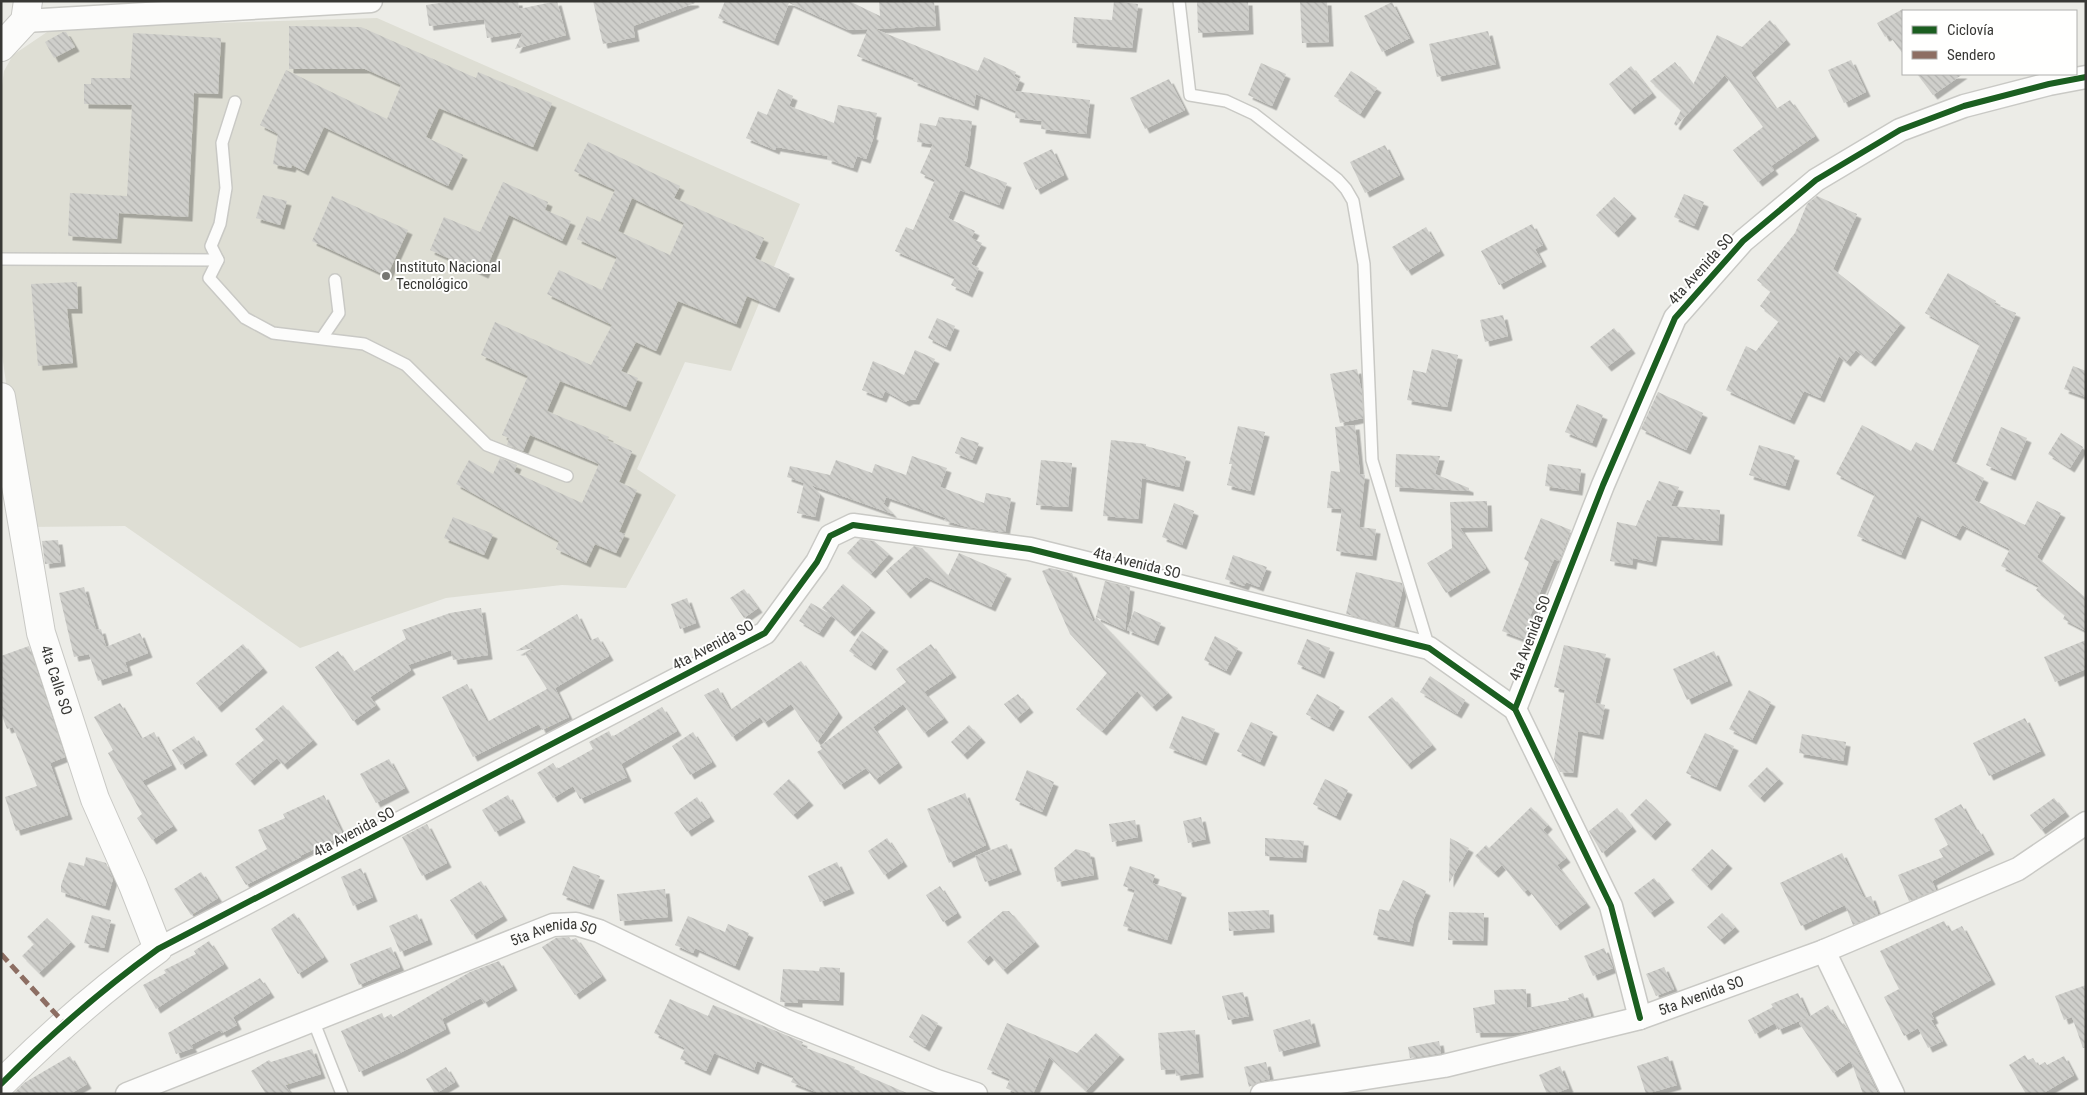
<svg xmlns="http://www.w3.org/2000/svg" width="2087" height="1095" font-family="'Roboto Condensed',sans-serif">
	<defs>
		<pattern id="building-back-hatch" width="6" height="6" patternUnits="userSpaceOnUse" patternTransform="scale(1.25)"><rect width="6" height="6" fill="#cfcfcb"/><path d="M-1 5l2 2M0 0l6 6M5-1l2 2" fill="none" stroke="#b2b2af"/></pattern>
		<filter id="shadow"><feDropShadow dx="4.5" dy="4.5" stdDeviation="0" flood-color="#0004"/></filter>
	</defs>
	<rect width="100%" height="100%" fill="#ecece7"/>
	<!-- built -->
	<polygon fill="#deded4" points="377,18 800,204 731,371 685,362 637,469 676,495 626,588 562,585 446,598 300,648 125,526 27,527 1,348 1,93 4,71 13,55 53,28"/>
	<!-- building -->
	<g fill="url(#building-back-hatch)" fill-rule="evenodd" filter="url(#shadow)">
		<polygon points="454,1 518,1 519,9 557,1 566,35 515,49 523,32 487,38 484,19 429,26 426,5"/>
		<polygon points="593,1 694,1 695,3 633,26 635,37 603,44"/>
		<polygon points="725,1 849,1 880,16 879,1 934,1 936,26 875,29 978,71 984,57 1016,72 1014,76 1020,79 1015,91 1090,100 1086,134 1041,129 1042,121 1015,118 1016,111 976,94 974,106 913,81 914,78 857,56 868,29 848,30 789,3 774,41 718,18"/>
		<polygon points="1114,1 1138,4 1132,48 1072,43 1074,17 1112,20"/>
		<polygon points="1197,1 1248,1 1249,30 1198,33"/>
		<polygon points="1300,1 1327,1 1329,42 1302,43"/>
		<polygon points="1392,2 1410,38 1382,52 1364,16"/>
		<polygon points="1903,9 1903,54 1889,35 1885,37 1877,23"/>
		<polygon points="1770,20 1786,40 1751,73 1776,109 1790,100 1815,136 1771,166 1774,170 1758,182 1733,150 1763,127 1725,75 1676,126 1674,124 1681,110 1650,81 1675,62 1693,85 1717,35 1742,47"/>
		<polygon points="289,26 361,27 476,78 478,72 552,103 533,147 439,108 426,137 463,155 448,186 324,127 304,171 292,165 291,168 273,164 278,134 260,125 286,70 387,119 401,85 365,69 289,69"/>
		<polygon points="1488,31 1496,64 1437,77 1429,44"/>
		<polygon points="63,32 66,32 75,47 54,58 45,42"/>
		<polygon points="133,33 221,38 218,94 194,93 188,217 119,213 117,239 68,236 70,193 127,196 132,105 84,104 84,84 91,84 91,78 130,78"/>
		<polygon points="1851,60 1866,92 1844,103 1828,70"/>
		<polygon points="1261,63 1286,74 1272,106 1248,95"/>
		<polygon points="1631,66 1652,93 1630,110 1609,84"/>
		<polygon points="1351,71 1377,88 1360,114 1334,96"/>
		<polygon points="1917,74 1963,74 1933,95"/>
		<polygon points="1169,79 1185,110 1145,129 1130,98"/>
		<polygon points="778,89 793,96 789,106 834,123 838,105 877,113 872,135 874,136 866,159 857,156 853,168 827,159 828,156 776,147 775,150 746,138 758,111 767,115"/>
		<polygon points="939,117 972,121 967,159 964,166 1007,183 999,205 960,190 948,218 975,231 971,238 982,243 971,264 979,268 968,293 951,285 955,277 895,251 906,227 913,230 935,180 920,173 933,144 917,142 920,123 936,126"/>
		<path d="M 588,142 L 680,186 L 674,198 L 764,238 L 755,258 L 790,274 L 775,308 L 747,296 L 736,324 L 678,301 L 656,351 L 636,342 L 621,371 L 638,378 L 626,407 L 560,381 L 547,411 L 609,437 L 607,440 L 632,451 L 619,482 L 637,490 L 619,532 L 625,534 L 616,553 L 595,544 L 586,563 L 556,549 L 559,541 L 456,484 L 469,460 L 493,474 L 500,458 L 517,465 L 514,472 L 582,503 L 599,464 L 530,435 L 523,451 L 507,445 L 509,438 L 502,435 L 528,376 L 481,355 L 495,322 L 591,365 L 612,325 L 547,294 L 559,270 L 602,290 L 617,257 L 577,239 L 587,216 L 600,222 L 615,190 L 574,171 ZM 632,198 L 684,223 L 670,255 L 618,231 Z"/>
		<polygon points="1385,145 1400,175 1365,193 1350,162"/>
		<polygon points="1052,149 1064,175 1036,190 1023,163"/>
		<polygon points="503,182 548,202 545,210 571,221 562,241 509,215 484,274 430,250 444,217 480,232"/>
		<polygon points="1684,194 1704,202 1694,226 1674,217"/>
		<polygon points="263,195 287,201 280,225 256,218"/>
		<polygon points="332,196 408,230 387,276 312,241"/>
		<polygon points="1817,196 1857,214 1833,269 1901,323 1871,362 1856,350 1846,362 1839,356 1820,398 1804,391 1790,420 1726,390 1746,346 1756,351 1779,321 1760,306 1771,291 1757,280 1795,233 1807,204"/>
		<polygon points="1614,197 1632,214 1614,233 1596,215"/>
		<polygon points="1532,224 1543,245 1535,249 1542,262 1499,285 1481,251"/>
		<polygon points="1426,227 1440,251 1407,271 1392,247"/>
		<polygon points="1948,273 1996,301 1994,304 2016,313 1951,461 1984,478 1974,500 2025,525 2037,501 2061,513 2037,557 2086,598 2086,631 2063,619 2065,615 2036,590 2039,586 2001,566 2010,549 1962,525 1956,536 1917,516 1901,555 1857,536 1875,494 1836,474 1862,425 1911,451 1916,442 1933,451 1980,344 1925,313"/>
		<polygon points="77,282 78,309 67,309 73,363 38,366 31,284"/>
		<polygon points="1503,315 1508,336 1485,342 1480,320"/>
		<polygon points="937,318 955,326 946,347 928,338"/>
		<polygon points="1614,328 1631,349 1607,367 1590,347"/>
		<polygon points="1432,349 1458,355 1447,407 1407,400 1413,370 1426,373"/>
		<polygon points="915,350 935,359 915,400 909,400 905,402 885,391 882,398 862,390 873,361 904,375"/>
		<polygon points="2073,366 2086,371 2086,397 2064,389"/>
		<polygon points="1357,369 1362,393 1363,418 1340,423 1330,374"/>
		<polygon points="1658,392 1703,413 1686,450 1641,429"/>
		<polygon points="1577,404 1603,415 1592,443 1565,432"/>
		<polygon points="1355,425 1360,474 1365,475 1359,527 1376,529 1372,556 1336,551 1342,509 1327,508 1331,471 1340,472 1335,427"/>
		<polygon points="1238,426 1265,432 1250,491 1227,485 1232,464 1229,464"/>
		<polygon points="2001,427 2027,438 2011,476 1986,465"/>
		<polygon points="2061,433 2083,447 2070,468 2048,454"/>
		<polygon points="961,437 979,443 972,460 955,453"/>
		<polygon points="1111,440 1146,444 1146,446 1186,457 1179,487 1142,478 1138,519 1103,516"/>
		<polygon points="1759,445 1795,456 1785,486 1749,475"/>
		<polygon points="1396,454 1440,456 1435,474 1469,488 1469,491 1395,487"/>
		<polygon points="912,456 947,468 940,487 984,503 986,493 1011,498 1005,532 967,527 944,520 946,518 886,497 884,503 882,502 893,514 811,485 820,494 815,517 797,513 804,483 787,477 790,466 830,475 836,460 872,473 875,464 906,475"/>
		<polygon points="1041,460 1072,463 1068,507 1036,505"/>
		<polygon points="1548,464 1581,469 1578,491 1545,486"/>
		<polygon points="1659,481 1679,487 1671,506 1720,510 1718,541 1657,536 1652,562 1633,558 1632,565 1610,561 1617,522 1636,526 1647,500 1650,501"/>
		<polygon points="1487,501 1488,527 1460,528 1486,568 1446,593 1427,563 1452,548 1450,502"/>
		<polygon points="1174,503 1194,511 1182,545 1162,537"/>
		<polygon points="453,517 493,534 484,555 444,538"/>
		<polygon points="1541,518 1571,530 1559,561 1554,559 1530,616 1534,618 1526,640 1502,631 1529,562 1524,559"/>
		<polygon points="860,539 874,541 889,554 871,574 847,553"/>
		<polygon points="58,540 61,562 45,564 42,541"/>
		<polygon points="914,546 922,548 948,576 959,553 1007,574 991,607 926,577 906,594 886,571"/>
		<polygon points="1233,555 1267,567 1259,587 1246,582 1244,586 1225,579"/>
		<polygon points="1050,568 1072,573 1094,623 1096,617 1168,693 1152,707 1137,691 1102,731 1076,709 1107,673 1070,634 1042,571"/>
		<polygon points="1356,572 1402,583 1403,588 1394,626 1346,614"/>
		<polygon points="1105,581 1130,587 1125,630 1096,617"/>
		<polygon points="843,584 871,608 850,632 831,615 819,633 799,621 811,603 830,614 822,608"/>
		<polygon points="84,587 96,630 101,629 106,647 140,633 148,653 125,662 128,671 98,681 89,654 74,657 59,593"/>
		<polygon points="744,589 758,608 744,618 730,598"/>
		<polygon points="687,598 696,623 680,629 671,604"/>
		<polygon points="481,608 488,655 453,660 451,650 408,665 411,670 370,697 376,705 353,721 315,667 338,651 353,672 406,639 402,630 450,613"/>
		<polygon points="1134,611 1161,623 1154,641 1127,630"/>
		<polygon points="577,614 590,641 598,637 609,656 555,688 569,717 542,730 539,724 473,757 442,697 467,684 487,722 547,689 525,654 536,648 516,651"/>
		<polygon points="862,631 884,647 871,666 849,651"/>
		<polygon points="1215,636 1238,648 1226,671 1204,660"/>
		<polygon points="1307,639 1330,648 1320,674 1297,664"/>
		<polygon points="2086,640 2086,669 2055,682 2044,657"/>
		<polygon points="243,644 263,668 217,708 196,683"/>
		<polygon points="931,644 952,673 924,692 944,718 924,733 903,704 873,727 898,763 875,780 866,768 840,785 817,752 822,749 820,746 906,682 896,669"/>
		<polygon points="1564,645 1606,654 1595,703 1605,705 1599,735 1578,731 1573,773 1560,772 1554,759 1565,690 1554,687"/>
		<polygon points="29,646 65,757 50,763 68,815 16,831 5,797 37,786 13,727 7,729 1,713 1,656"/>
		<polygon points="1714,651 1728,681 1687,700 1673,669"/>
		<polygon points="801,661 838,713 817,742 791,704 764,723 760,717 732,737 704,695 718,688 730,710"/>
		<polygon points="1430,676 1465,700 1457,714 1420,692"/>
		<polygon points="1749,690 1771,702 1752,740 1729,729"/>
		<polygon points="1018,694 1029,708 1016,719 1004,704"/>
		<polygon points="1317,694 1340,707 1329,727 1306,714"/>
		<polygon points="1392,697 1432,745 1407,765 1368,717"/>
		<polygon points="120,703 141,739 154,732 172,765 142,781 173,826 152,840 137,818 142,814 108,753 113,750 94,717"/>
		<polygon points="283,705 313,740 283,765 277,758 250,781 235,764 264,740 255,729"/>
		<polygon points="662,707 677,731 621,764 627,777 580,799 573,786 553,798 537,773 553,763 557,769 593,749 589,742 609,731 612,737"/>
		<polygon points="1182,716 1215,729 1202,761 1169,748"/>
		<polygon points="2025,718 2041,751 1989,776 1973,743"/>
		<polygon points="1251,722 1273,732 1260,762 1237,751"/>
		<polygon points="969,725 981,738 963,755 951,742"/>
		<polygon points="693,732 712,762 690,775 672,746"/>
		<polygon points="1705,733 1734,746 1716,787 1686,773"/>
		<polygon points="1802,734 1846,742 1843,761 1799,753"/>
		<polygon points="194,736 203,751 181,765 172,750"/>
		<polygon points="389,759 405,788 376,803 360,774"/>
		<polygon points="1767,767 1779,779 1760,798 1748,786"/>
		<polygon points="1027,770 1054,782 1042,812 1015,800"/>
		<polygon points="789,779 809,801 793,815 773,794"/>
		<polygon points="1325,779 1348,790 1336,816 1313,804"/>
		<polygon points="965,793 986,845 949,863 927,809"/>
		<polygon points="324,795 343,835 300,856 301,857 246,885 235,867 267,849 258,830 285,818 283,814"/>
		<polygon points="508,795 521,818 495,832 482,810"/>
		<polygon points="697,797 710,817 687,832 674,813"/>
		<polygon points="2054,798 2065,812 2041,830 2030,815"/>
		<polygon points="1646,799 1667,820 1651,836 1630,815"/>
		<polygon points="1961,804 1976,831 1978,829 1990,850 1932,881 1936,890 1909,901 1898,875 1943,857 1939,850 1948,845 1934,819"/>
		<polygon points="1531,807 1548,825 1543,830 1566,858 1557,865 1586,903 1556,926 1528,889 1524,892 1502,865 1494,873 1475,856 1486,845 1489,848"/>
		<polygon points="1617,808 1632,827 1602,853 1589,831"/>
		<polygon points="1201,817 1206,839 1188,843 1183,821"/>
		<polygon points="1135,820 1138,837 1112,842 1109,824"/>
		<polygon points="427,824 447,863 422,876 402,837"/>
		<polygon points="887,838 903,862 884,875 868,851"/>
		<polygon points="1265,838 1304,841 1302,858 1265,856"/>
		<polygon points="1450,838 1469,848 1449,883"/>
		<polygon points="1007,844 1017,870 985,882 975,856"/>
		<polygon points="1076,849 1090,853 1094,875 1057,882 1054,868"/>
		<polygon points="1712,849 1728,864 1707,886 1691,870"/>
		<polygon points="1842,853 1864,898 1871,896 1878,914 1853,925 1845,905 1801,926 1780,883"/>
		<polygon points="86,857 106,863 113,879 105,906 61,892 61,885 69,862 84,866"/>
		<polygon points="837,862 850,889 820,902 808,876"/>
		<polygon points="573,866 600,876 589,905 562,895"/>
		<polygon points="1130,866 1155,875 1152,883 1182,893 1167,940 1123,926 1135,890 1123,886"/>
		<polygon points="361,868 373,897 353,906 341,877"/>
		<polygon points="201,872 218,898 191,915 174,889"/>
		<polygon points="1654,878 1670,898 1650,913 1634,893"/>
		<polygon points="1403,880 1426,891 1414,919 1409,942 1373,935 1379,909 1389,911"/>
		<polygon points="481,881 503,916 472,935 450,900"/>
		<polygon points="940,886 957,913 943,922 926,895"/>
		<polygon points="665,889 668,917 620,921 617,894"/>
		<polygon points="1269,910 1270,928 1229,931 1228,912"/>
		<polygon points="1003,911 1009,911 1035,942 1003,970 990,955 984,961 967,942"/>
		<polygon points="1449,912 1484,913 1483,941 1448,940"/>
		<polygon points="294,913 324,957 298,974 271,929"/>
		<polygon points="1722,913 1735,927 1720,940 1707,927"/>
		<polygon points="417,914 428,940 400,952 389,926"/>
		<polygon points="92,915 111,920 104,948 84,943"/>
		<polygon points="688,916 725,932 728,924 749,933 735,966 695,948 693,953 675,945"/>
		<polygon points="47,918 71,942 39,973 22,956 34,944 27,937"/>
		<polygon points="1944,921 1950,932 1962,926 1991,980 1931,1013 1934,1019 1931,1020 1943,1041 1928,1048 1918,1028 1904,1036 1884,997 1899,989 1880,951"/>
		<polygon points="569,937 571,940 576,938 602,976 575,995 542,947 556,938"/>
		<polygon points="209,941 224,964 156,1009 143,985 166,973 164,970 196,954 194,951"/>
		<polygon points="391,947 400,967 359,985 350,964"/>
		<polygon points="1604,948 1613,968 1593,976 1584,956"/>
		<polygon points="499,961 513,986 484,1003 481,998 442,1019 446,1029 400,1053 359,1072 341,1031 382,1013 384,1018 391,1014 393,1017 470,972"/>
		<polygon points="820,967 840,968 839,1001 798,999 798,1003 780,1002 783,969 819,971"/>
		<polygon points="1664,967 1674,989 1656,996 1646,974"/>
		<polygon points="260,978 270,993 233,1017 237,1025 222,1033 220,1030 191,1045 193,1048 176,1054 168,1033"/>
		<polygon points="2086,985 2086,1048 2083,1048 2072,1017 2064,1020 2055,996"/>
		<polygon points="1526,989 1527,1008 1569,1000 1568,998 1583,993 1591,1016 1524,1032 1476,1033 1473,1008 1495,1004 1494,990"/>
		<polygon points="1243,992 1249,1016 1228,1020 1222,996"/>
		<polygon points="1798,993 1809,1017 1778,1030 1775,1023 1755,1034 1748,1020 1773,1007 1771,1004"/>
		<polygon points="670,999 708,1016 713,1005 803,1042 801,1046 855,1067 854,1070 909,1094 821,1094 791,1082 794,1076 757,1061 754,1070 714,1053 706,1071 680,1059 685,1048 654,1033"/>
		<polygon points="1828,1005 1837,1020 1839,1019 1849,1033 1878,1094 1863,1094 1851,1061 1833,1073 1799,1023"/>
		<polygon points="922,1014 938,1023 925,1047 909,1037"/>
		<polygon points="1310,1019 1316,1042 1279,1052 1273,1030"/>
		<polygon points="1007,1023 1077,1053 1096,1033 1120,1055 1086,1091 1049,1057 1033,1094 1018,1094 1006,1088 1010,1079 987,1069"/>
		<polygon points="1195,1030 1199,1073 1176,1076 1175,1069 1161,1070 1158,1033"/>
		<polygon points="1439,1041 1441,1053 1410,1058 1408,1047"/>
		<polygon points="312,1049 321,1074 285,1085 291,1094 266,1094 251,1071 269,1060 271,1062"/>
		<polygon points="2025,1055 2028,1060 2033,1058 2038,1066 2045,1062 2047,1065 2064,1056 2074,1075 2042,1094 2026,1094 2009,1065"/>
		<polygon points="70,1056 87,1084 70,1094 13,1094 24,1083"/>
		<polygon points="1668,1056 1677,1085 1646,1094 1637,1066"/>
		<polygon points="1266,1062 1270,1079 1260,1081 1249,1087 1244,1067"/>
		<polygon points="1560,1066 1569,1088 1554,1094 1547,1094 1539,1075"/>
		<polygon points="446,1067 455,1082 435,1094 426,1079"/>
	</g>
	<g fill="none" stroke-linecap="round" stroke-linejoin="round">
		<defs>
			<g id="lane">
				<polyline points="1179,1 1190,95 1226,101 1254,114 1337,179 1346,189 1353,201 1364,264 1372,460 1429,648"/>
				<polyline points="235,102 222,143 226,188 220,224 211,246 218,260 209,278 245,318 273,333 364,344 406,365 487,445 567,476"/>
				<polyline points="1,259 218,260"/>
				<polyline points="322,338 339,313 335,280"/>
				<polyline points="313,1020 342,1094"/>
			</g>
			<g id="street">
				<polyline points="25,21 371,1"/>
				<polyline points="1515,709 1603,485 1675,318 1743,241 1816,180 1900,130 1964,106 2049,84 2086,77"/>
				<polyline points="158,949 765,633 817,562 830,536 853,525 1030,549 1429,648 1515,709 1611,906 1640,1018"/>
				<polyline points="1824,951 1893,1094"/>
				<path id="s1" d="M 127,1094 L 553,925 L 576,924 L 599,931 L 784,1020 L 937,1081 L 976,1094"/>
				<path id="s2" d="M 1262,1094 L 1444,1066 L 1640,1018 L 1824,951 L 2018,869 L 2086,823"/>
			</g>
			<g id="secondary">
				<polyline points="1,47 25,21 28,1"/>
				<path id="s3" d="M 1,397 L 41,633 L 95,799 L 133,885 L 158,949 C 101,990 50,1035 1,1084"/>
			</g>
		</defs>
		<!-- lane casing -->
		<use href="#lane" stroke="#c9c9c5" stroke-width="14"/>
		<!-- street casing -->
		<use href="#street" stroke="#c9c9c5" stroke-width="25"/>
		<!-- secondary casing -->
		<use href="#secondary" stroke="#c9c9c5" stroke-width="30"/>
		<!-- lane -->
		<use href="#lane" stroke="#fcfcfb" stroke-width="11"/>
		<!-- street -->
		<use href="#street" stroke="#fcfcfb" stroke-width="22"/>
		<!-- secondary -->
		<use href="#secondary" stroke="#fcfcfb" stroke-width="28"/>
		<!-- quiet -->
		<polyline stroke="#8d6e63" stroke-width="5" stroke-dasharray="10 5" stroke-linecap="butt" points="1,954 64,1023"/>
		<defs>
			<g id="cycleway">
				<polyline points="1515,709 1603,485 1675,318 1743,241 1816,180 1900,130 1964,106 2049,84 2086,77"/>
				<path d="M 1,1084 C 50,1035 101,990 158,949 L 765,633 L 817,562 L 830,536 L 853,525 L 1030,549 L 1429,648 L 1515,709 L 1611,906 L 1640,1018"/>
			</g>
		</defs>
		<!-- cycleway casing -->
		<use href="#cycleway" stroke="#fffffe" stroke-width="9"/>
		<!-- cycleway -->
		<use href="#cycleway" stroke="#1b5e20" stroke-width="6"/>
	</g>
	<!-- markers -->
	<circle fill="#777773" stroke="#fffffe" stroke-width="2" cx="386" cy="276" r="5"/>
	<g text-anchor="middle" stroke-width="4" stroke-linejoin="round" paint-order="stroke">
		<!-- poi labels -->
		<g font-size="15" fill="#383835" stroke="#fffffe" text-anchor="start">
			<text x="396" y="272">Instituto Nacional<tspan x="396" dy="17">Tecnológico</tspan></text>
		</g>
		<!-- street labels -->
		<g font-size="15" fill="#383835" stroke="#fffffe">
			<text transform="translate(1701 269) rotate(-48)" y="5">4ta Avenida SO</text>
			<text transform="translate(1137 563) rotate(14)" y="5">4ta Avenida SO</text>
			<text transform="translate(1530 638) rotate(-69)" y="5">4ta Avenida SO</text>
			<text transform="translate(713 645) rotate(-28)" y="5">4ta Avenida SO</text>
			<text dy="5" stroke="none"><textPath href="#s3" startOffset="289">4ta Calle SO</textPath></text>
			<text transform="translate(354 832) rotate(-28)" y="5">4ta Avenida SO</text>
			<text dy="5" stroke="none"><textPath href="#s1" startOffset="458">5ta Avenida SO</textPath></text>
			<text dy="5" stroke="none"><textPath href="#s2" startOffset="451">5ta Avenida SO</textPath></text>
		</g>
	</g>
	<!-- border -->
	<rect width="2087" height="1095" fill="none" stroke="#383835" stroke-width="5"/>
	<!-- legend -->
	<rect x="1902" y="10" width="175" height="65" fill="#fffffe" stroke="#afafae"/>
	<rect x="1912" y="26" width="25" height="8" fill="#1b5e20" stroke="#afafae"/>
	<text x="1947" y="35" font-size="15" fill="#383835">Ciclovía</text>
	<rect x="1912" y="51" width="25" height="8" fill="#8d6e63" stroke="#afafae"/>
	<text x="1947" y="60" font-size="15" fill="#383835">Sendero</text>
</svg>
